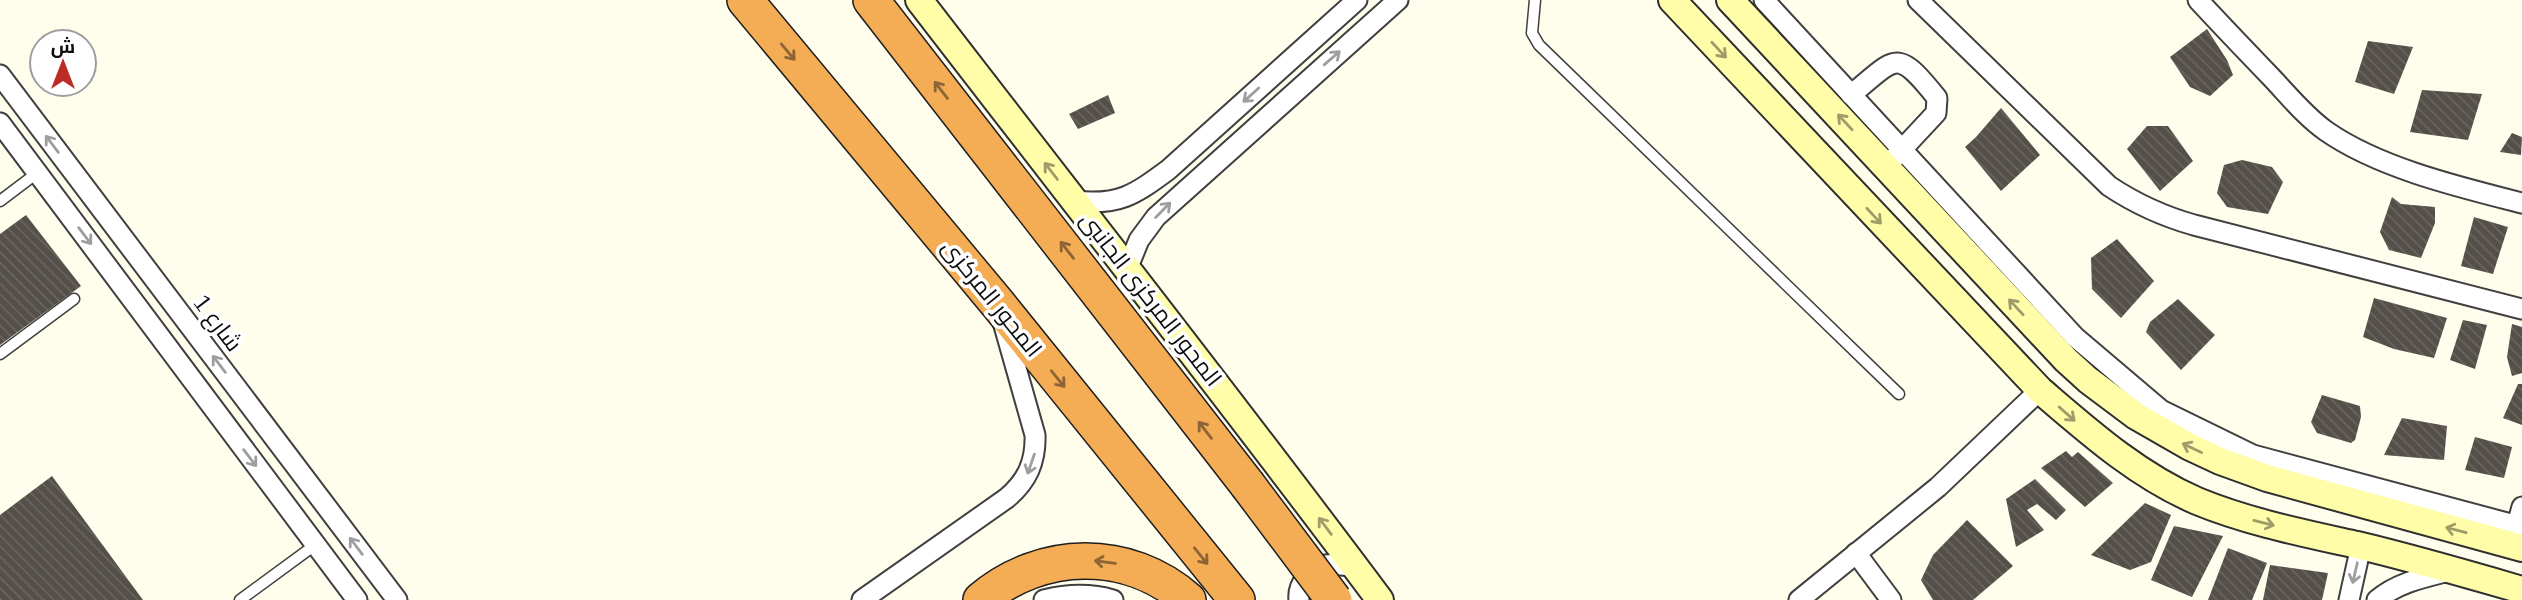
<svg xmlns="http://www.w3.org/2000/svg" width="2522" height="600" font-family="'IBM Plex Serif',Cairo,serif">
	<defs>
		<pattern id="building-back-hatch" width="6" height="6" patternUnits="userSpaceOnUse" patternTransform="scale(1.75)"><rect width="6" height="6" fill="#554f49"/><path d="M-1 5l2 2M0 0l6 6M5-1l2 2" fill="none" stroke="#68645f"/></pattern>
	</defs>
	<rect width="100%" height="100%" fill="#fffdec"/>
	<!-- building -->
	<g fill="url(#building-back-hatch)">
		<polygon points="2207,29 2227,60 2233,75 2210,96 2190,87 2170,57"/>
		<polygon points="2368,41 2413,47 2394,94 2355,82"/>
		<polygon points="2422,90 2482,94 2468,140 2410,132"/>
		<polygon points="1108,95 1115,113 1078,129 1069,114"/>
		<polygon points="2001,108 2040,155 2001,191 1965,147 1976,137"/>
		<polygon points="2147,126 2168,126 2193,161 2160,191 2127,149"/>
		<polygon points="2512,133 2522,137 2521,155 2500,152"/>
		<polygon points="2242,160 2272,167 2283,182 2268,214 2227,207 2217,193 2224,165"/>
		<polygon points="2392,197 2401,204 2435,207 2435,223 2421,258 2389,250 2380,232"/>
		<polygon points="26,215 81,286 0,345 0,234"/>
		<polygon points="2474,217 2508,227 2493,274 2461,266"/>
		<polygon points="2117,239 2154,281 2121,318 2092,289 2091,258"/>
		<polygon points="2374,298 2447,318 2434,358 2394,349 2363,337"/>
		<polygon points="2178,299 2215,335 2181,370 2146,332 2150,322"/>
		<polygon points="2463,320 2487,325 2475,369 2450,360"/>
		<polygon points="2512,324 2522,327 2522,373 2512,376 2507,357"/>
		<polygon points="2518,384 2522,384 2522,425 2503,418"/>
		<polygon points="2322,395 2360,406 2361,417 2355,440 2351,443 2317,433 2311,422"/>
		<polygon points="2402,418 2447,426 2444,460 2384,455"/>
		<polygon points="2475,437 2512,447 2504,478 2465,470"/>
		<polygon points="2066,451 2072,457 2078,452 2113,483 2085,507 2041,468"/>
		<polygon points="52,476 143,600 0,600 0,515"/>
		<polygon points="2035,479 2066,510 2056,520 2037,504 2027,510 2044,530 2016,547 2006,499"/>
		<polygon points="2145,503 2171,515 2151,562 2130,570 2091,555"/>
		<polygon points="1967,520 2013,566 1973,600 1933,600 1921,580 1933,555"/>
		<polygon points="2174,526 2223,536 2192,597 2151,580"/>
		<polygon points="2228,548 2267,563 2252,600 2208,600"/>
		<polygon points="2270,565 2328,573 2322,600 2263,600"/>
	</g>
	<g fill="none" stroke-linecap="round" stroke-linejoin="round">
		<defs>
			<g id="lane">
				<polyline points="1535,0 1532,33 1539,45 1899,394"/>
				<polyline points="0,201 37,173"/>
				<polyline points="0,354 74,299"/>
				<polyline points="240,600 315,545"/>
			</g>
			<g id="street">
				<polyline points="1764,0 2075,337 2161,410 2253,455 2522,527"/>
				<path d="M 1918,0 L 2109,186 C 2136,204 2162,216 2194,225 L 2522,309"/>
				<path d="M 2198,0 C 2222,26 2247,52 2272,78 C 2289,96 2305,116 2326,131 C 2379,168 2459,187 2522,203"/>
				<polyline points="0,75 397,600"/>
				<path d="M 1851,95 C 1897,57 1896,47 1937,98 L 1936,113 L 1895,157"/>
				<polyline points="0,123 357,600"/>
				<path d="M 1074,201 C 1119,206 1134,195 1168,170 L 1357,0"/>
				<polyline points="1128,267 1139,240 1156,217 1398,0"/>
				<polyline points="2517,525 2522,507"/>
				<polyline points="1856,553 1891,600"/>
				<path d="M 862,600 L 1007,498 C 1027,481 1036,462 1035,435 L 1003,322"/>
				<path d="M 1044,600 C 1068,594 1089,593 1113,600"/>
				<path d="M 1299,600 C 1297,585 1310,568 1325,565 C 1334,563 1346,566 1355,566"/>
				<polyline points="1799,600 1938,487 2040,390"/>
				<polyline points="2349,600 2361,546"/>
				<path d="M 2377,600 C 2398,582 2426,577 2453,570"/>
			</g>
			<g id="secondary">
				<path d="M 919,0 C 1073,200 1229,398 1380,600"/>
				<path d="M 1672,0 L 2040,390 C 2089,432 2137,475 2197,501 C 2248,522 2303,533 2357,545 C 2412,558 2467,574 2522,590"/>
				<polyline points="1730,0 2066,360 2088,380 2136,416 2190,447 2220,461 2267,478 2522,548"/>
			</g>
			<g id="highway">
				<polyline points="745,0 998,304 1237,600"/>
				<polyline points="871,0 1247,484"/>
				<path d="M 981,600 C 1041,549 1128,547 1188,600"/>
			</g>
		</defs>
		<!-- lane casing -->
		<use href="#lane" stroke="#404040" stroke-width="13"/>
		<!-- street casing -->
		<use href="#street" stroke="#404040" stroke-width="23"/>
		<!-- secondary casing -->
		<use href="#secondary" stroke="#2f2f2f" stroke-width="30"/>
		<!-- highway casing -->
		<use href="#highway" stroke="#1e1e1e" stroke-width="38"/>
		<!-- lane -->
		<use href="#lane" stroke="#fff" stroke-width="10"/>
		<!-- street -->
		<use href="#street" stroke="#fff" stroke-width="19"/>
		<!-- secondary -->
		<use href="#secondary" stroke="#fffda7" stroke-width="26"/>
		<!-- highway -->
		<use href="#highway" stroke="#f4ac55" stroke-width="35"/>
		<defs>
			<polyline id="highway-bridge" points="1247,484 1334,600"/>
		</defs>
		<!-- highway-bridge casing -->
		<use href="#highway-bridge" stroke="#1e1e1e" stroke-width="38" stroke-linecap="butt"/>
		<!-- highway-bridge -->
		<use href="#highway-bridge" stroke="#f4ac55" stroke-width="35"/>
	</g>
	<!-- one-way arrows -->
	<defs><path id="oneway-shaft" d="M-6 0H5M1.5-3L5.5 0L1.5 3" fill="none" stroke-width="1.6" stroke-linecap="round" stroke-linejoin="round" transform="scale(1.75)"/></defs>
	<g stroke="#9e9d69">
		<use href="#oneway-shaft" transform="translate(1719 50) rotate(47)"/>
		<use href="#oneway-shaft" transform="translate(1845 122) rotate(-133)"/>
		<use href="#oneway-shaft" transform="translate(1051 171) rotate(-128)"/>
		<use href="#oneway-shaft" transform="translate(1874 216) rotate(47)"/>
		<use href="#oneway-shaft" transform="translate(2016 307) rotate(-133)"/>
		<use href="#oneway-shaft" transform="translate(2067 414) rotate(42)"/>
		<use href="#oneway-shaft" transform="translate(2192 448) rotate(-154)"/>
		<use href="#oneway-shaft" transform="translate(2264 523) rotate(14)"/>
		<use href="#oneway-shaft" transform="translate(1325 526) rotate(-127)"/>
		<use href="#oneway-shaft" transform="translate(2456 530) rotate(-165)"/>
	</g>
	<g stroke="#8c6435">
		<use href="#oneway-shaft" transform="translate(788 52) rotate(50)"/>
		<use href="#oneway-shaft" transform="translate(941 90) rotate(-128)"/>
		<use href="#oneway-shaft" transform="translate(1067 250) rotate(-128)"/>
		<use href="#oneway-shaft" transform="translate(1058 379) rotate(51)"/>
		<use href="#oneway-shaft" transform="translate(1205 430) rotate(-128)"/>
		<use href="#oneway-shaft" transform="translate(1201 556) rotate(51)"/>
		<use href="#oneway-shaft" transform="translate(1105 562) rotate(-172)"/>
	</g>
	<g stroke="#9e9e9e">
		<use href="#oneway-shaft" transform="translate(1332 58) rotate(-41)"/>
		<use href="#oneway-shaft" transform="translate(1251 95) rotate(138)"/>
		<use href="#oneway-shaft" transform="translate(52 144) rotate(-127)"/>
		<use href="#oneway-shaft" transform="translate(1163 210) rotate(-45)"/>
		<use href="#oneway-shaft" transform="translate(85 236) rotate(53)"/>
		<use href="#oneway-shaft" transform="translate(219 364) rotate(-127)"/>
		<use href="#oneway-shaft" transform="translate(250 458) rotate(53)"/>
		<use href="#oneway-shaft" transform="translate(1031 464) rotate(109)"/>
		<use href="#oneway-shaft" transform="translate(356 546) rotate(-127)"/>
		<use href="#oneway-shaft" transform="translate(2355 573) rotate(103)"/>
	</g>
	<g text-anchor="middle" stroke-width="7" stroke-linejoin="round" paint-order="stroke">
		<!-- street labels -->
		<g font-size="23" fill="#0d0d0d" stroke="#fff">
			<text transform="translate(992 298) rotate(51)" y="8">المحور المركزى</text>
			<text transform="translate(1151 299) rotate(52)" y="8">المحور المركزى الجانبى</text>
			<text transform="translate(218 323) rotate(53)" y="8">شارع 1</text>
		</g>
	</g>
	<!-- north arrow -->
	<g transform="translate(63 63)"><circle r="33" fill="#ffffff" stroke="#9e9e9e" stroke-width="2"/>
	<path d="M0-5L12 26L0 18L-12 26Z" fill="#bc2b25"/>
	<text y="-10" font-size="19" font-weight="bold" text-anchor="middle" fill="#0d0d0d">ش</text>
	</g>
</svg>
